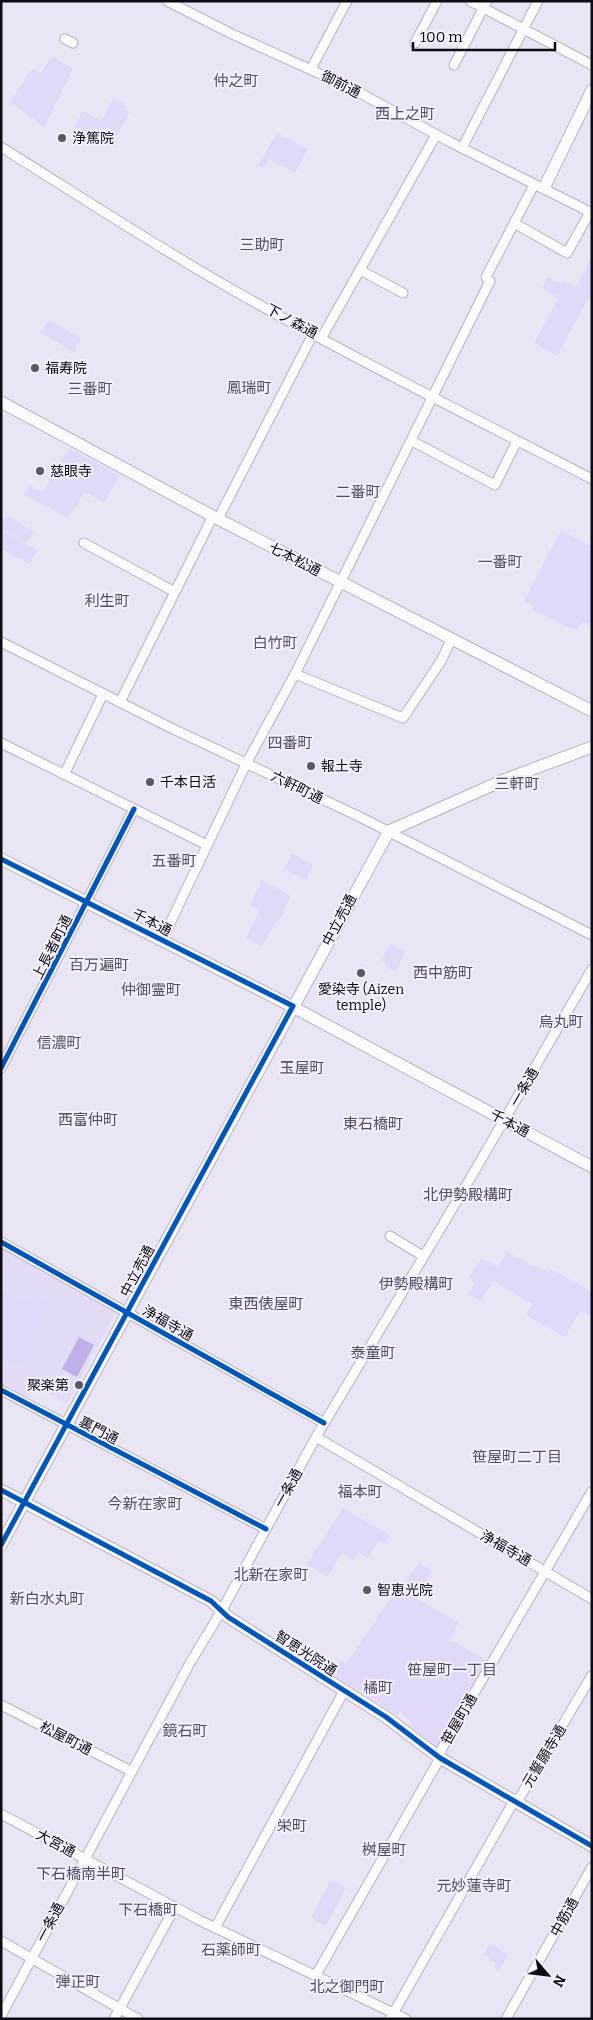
<svg xmlns="http://www.w3.org/2000/svg" width="593" height="2020" font-family="Bitter,'Noto Sans JP',serif">
	<rect width="100%" height="100%" fill="#eae5f5"/>
	<!-- built -->
	<polygon fill="#e4dcf6" points="1,1245 113,1307 116,1312 67,1404 34,1386 26,1400 1,1387"/>
	<!-- green -->
	<g fill="#e2d8f8">
		<polygon points="52,56 73,69 44,127 10,102 32,69 41,73"/>
		<polygon points="113,98 126,105 124,109 130,112 114,140 95,131 91,137 74,127 83,111 101,121"/>
		<polygon points="277,133 308,149 295,173 270,160 262,168 258,165"/>
		<polygon points="590,260 592,291 557,356 534,343 559,298 542,288 548,277 562,284 564,281 576,287"/>
		<polygon points="49,320 81,338 74,352 41,333"/>
		<polygon points="69,448 117,474 118,478 104,503 85,492 68,518 24,494 29,485 43,492"/>
		<polygon points="6,516 10,517 35,532 26,543 1,529 1,518 4,520"/>
		<polygon points="1,530 37,550 29,564 1,549"/>
		<polygon points="561,530 592,547 592,626 584,622 575,630 532,610 533,606 524,601"/>
		<polygon points="292,854 313,865 306,880 284,869"/>
		<polygon points="262,880 291,896 280,920 278,919 262,946 246,938 260,911 250,905"/>
		<polygon points="390,944 405,951 396,972 385,966 386,963 381,960"/>
		<polygon points="507,1252 548,1273 551,1269 592,1292 592,1317 580,1311 565,1337 526,1315 532,1304 493,1281 481,1301 468,1294 475,1282 469,1278 481,1258 498,1267"/>
		<polygon points="1,1290 26,1303 31,1293 49,1303 42,1316 45,1319 19,1367 1,1358"/>
		<polygon points="343,1508 390,1535 384,1544 378,1542 368,1558 359,1553 354,1560 342,1554 327,1577 307,1564"/>
		<polygon points="419,1563 432,1571 414,1597 459,1623 449,1639 489,1662 474,1687 471,1685 462,1701 465,1704 440,1745 436,1746 410,1725 411,1722 400,1712 397,1715 332,1674 341,1660 347,1663 388,1602"/>
		<polygon points="331,1880 346,1888 326,1926 311,1918"/>
		<polygon points="489,1944 508,1954 499,1971 494,1968 496,1963 489,1960 490,1957 486,1955 483,1956"/>
	</g>
	<!-- water -->
	<polygon fill="#c1afe7" points="79,1337 94,1345 77,1377 62,1369"/>
	<g fill="none" stroke-linecap="round" stroke-linejoin="round">
		<defs>
			<g id="minor">
				<polyline points="167,1 232,34 349,87 450,142 592,213"/>
				<polyline points="470,1 592,65"/>
				<polyline points="65,39 73,43"/>
				<polyline points="415,43 437,1"/>
				<polyline points="454,65 487,1"/>
				<polyline points="311,69 347,1"/>
				<path d="M 1,147 C 78,195 154,245 233,290 C 351,357 472,417 592,479"/>
				<polyline points="462,148 538,1"/>
				<polyline points="514,223 567,253 590,212"/>
				<polyline points="360,270 403,293"/>
				<polyline points="322,337 436,135"/>
				<polyline points="412,441 495,485 517,441"/>
				<polyline points="218,519 314,332"/>
				<polyline points="84,543 175,592"/>
				<polyline points="1,642 169,727 358,816 592,935"/>
				<polyline points="295,674 403,718 441,661 451,640"/>
				<polyline points="120,702 213,516"/>
				<polyline points="1,743 207,845"/>
				<polyline points="64,775 103,694"/>
				<polyline points="162,940 247,762 295,674 490,281 486,277 534,185"/>
				<polyline points="1,1068 134,809"/>
				<polyline points="390,1236 423,1256"/>
				<polyline points="1,1242 324,1423"/>
				<polyline points="1,1390 266,1529"/>
				<polyline points="316,1437 592,1599"/>
				<polyline points="1,1705 131,1771"/>
				<polyline points="1,1814 201,1921 406,2019"/>
				<polyline points="215,1928 344,1691"/>
				<polyline points="1,1941 138,2019"/>
				<polyline points="316,1975 440,1758 441,1750 592,1491"/>
				<polyline points="1,2016 190,1663 222,1610 316,1437 464,1189 592,969"/>
				<polyline points="114,2019 175,1907"/>
				<polyline points="390,2019 514,1801 520,1797 592,1675"/>
				<polyline points="506,2019 592,1867"/>
			</g>
			<g id="tertiary">
				<polyline points="544,188 592,90"/>
				<polyline points="1,402 218,519 592,711"/>
				<polyline points="1,859 276,998 592,1167"/>
				<polyline points="1,1490 211,1601 228,1617 386,1717 440,1758 592,1846"/>
				<polyline points="1,1545 389,831 506,779 592,747"/>
			</g>
		</defs>
		<!-- minor casing -->
		<use href="#minor" stroke="#b8b4c1" stroke-width="11"/>
		<!-- tertiary casing -->
		<use href="#tertiary" stroke="#b8b4c1" stroke-width="13"/>
		<!-- minor -->
		<use href="#minor" stroke="#fcfbfe" stroke-width="9"/>
		<!-- tertiary -->
		<use href="#tertiary" stroke="#fcfbfe" stroke-width="11"/>
		<defs>
			<g id="cycleway">
				<polyline points="1,859 293,1006 1,1545"/>
				<polyline points="1,1068 134,809"/>
				<polyline points="1,1242 324,1423"/>
				<polyline points="1,1390 266,1529"/>
				<polyline points="1,1490 211,1601 228,1617 386,1717 440,1758 592,1846"/>
			</g>
		</defs>
		<!-- cycleway casing -->
		<use href="#cycleway" stroke="#f3f0fb" stroke-width="8"/>
		<!-- cycleway -->
		<use href="#cycleway" stroke="#0057b8" stroke-width="5"/>
	</g>
	<!-- markers -->
	<g fill="#5b5763" stroke="#f3f0fb" stroke-width="2">
		<circle cx="62" cy="138" r="5"/>
		<circle cx="35" cy="368" r="5"/>
		<circle cx="40" cy="471" r="5"/>
		<circle cx="311" cy="766" r="5"/>
		<circle cx="150" cy="782" r="5"/>
		<circle cx="361" cy="973" r="5"/>
		<circle cx="79" cy="1385" r="5"/>
		<circle cx="367" cy="1590" r="5"/>
	</g>
	<g text-anchor="middle" stroke-width="4" stroke-linejoin="round" paint-order="stroke">
		<!-- street labels -->
		<g font-size="14" fill="#0e0b14" stroke="#f3f0fb">
			<text transform="translate(341 84) rotate(27)" y="5">御前通</text>
			<text transform="translate(292 321) rotate(28)" y="5">下ノ森通</text>
			<text transform="translate(295 559) rotate(27)" y="5">七本松通</text>
			<text transform="translate(297 787) rotate(26)" y="5">六軒町通</text>
			<text transform="translate(339 920) rotate(-62)" y="5">中立売通</text>
			<text transform="translate(152 922) rotate(27)" y="5">千本通</text>
			<text transform="translate(52 947) rotate(-63)" y="5">上長者町通</text>
			<text transform="translate(524 1087) rotate(-60)" y="5">一条通</text>
			<text transform="translate(510 1123) rotate(28)" y="5">千本通</text>
			<text transform="translate(137 1271) rotate(-62)" y="5">中立売通</text>
			<text transform="translate(168 1323) rotate(30)" y="5">浄福寺通</text>
			<text transform="translate(99 1430) rotate(28)" y="5">裏門通</text>
			<text transform="translate(288 1488) rotate(-61)" y="5">一条通</text>
			<text transform="translate(506 1548) rotate(30)" y="5">浄福寺通</text>
			<text transform="translate(306 1653) rotate(33)" y="5">智恵光院通</text>
			<text transform="translate(459 1719) rotate(-60)" y="5">笹屋町通</text>
			<text transform="translate(66 1738) rotate(27)" y="5">松屋町通</text>
			<text transform="translate(544 1756) rotate(-59)" y="5">元誓願寺通</text>
			<text transform="translate(56 1843) rotate(28)" y="5">大宮通</text>
			<text transform="translate(564 1917) rotate(-61)" y="5">中筋通</text>
			<text transform="translate(50 1922) rotate(-62)" y="5">一条通</text>
		</g>
		<!-- poi labels -->
		<g font-size="14" fill="#0e0b14" stroke="#f3f0fb" text-anchor="start">
			<text x="72" y="143">浄篤院</text>
			<text x="45" y="373">福寿院</text>
			<text x="50" y="476">慈眼寺</text>
			<text x="321" y="771">報土寺</text>
			<text x="160" y="787">千本日活</text>
			<text x="361" y="994" text-anchor="middle">愛染寺 (Aizen<tspan x="361" dy="16">temple)</tspan></text>
			<text x="69" y="1390" text-anchor="end">聚楽第</text>
			<text x="377" y="1595">智恵光院</text>
		</g>
		<!-- neighbourhood labels -->
		<g font-size="15" fill="#554e65" stroke="#f3f0fb">
			<text x="236" y="86">仲之町</text>
			<text x="405" y="119">西上之町</text>
			<text x="262" y="250">三助町</text>
			<text x="249" y="393">鳳瑞町</text>
			<text x="90" y="394">三番町</text>
			<text x="358" y="497">二番町</text>
			<text x="500" y="567">一番町</text>
			<text x="107" y="606">利生町</text>
			<text x="275" y="648">白竹町</text>
			<text x="290" y="748">四番町</text>
			<text x="517" y="789">三軒町</text>
			<text x="174" y="866">五番町</text>
			<text x="99" y="970">百万遍町</text>
			<text x="443" y="978">西中筋町</text>
			<text x="151" y="995">仲御霊町</text>
			<text x="561" y="1027">烏丸町</text>
			<text x="59" y="1048">信濃町</text>
			<text x="302" y="1073">玉屋町</text>
			<text x="88" y="1125">西富仲町</text>
			<text x="373" y="1129">東石橋町</text>
			<text x="468" y="1200">北伊勢殿構町</text>
			<text x="416" y="1289">伊勢殿構町</text>
			<text x="266" y="1309">東西俵屋町</text>
			<text x="373" y="1358">泰童町</text>
			<text x="517" y="1462">笹屋町二丁目</text>
			<text x="360" y="1497">福本町</text>
			<text x="145" y="1509">今新在家町</text>
			<text x="271" y="1580">北新在家町</text>
			<text x="47" y="1604">新白水丸町</text>
			<text x="452" y="1675">笹屋町一丁目</text>
			<text x="378" y="1693">橘町</text>
			<text x="185" y="1736">鏡石町</text>
			<text x="292" y="1831">栄町</text>
			<text x="384" y="1855">桝屋町</text>
			<text x="81" y="1879">下石橋南半町</text>
			<text x="474" y="1891">元妙蓮寺町</text>
			<text x="148" y="1915">下石橋町</text>
			<text x="231" y="1955">石薬師町</text>
			<text x="78" y="1987">弾正町</text>
			<text x="347" y="1992">北之御門町</text>
		</g>
	</g>
	<!-- border -->
	<rect width="593" height="2020" fill="none" stroke="#0e0b14" stroke-width="5"/>
	<!-- north arrow -->
	<g transform="translate(548 1975) rotate(118)" stroke="#f3f0fb" stroke-width="4" paint-order="stroke">
	<path d="M0-4L9 19L0 12L-9 19Z" fill="#0e0b14"/>
	<text y="-8" font-size="14" font-weight="bold" text-anchor="middle" fill="#0e0b14">N</text>
	</g>
	<!-- scale -->
	<path d="M413 42v8h142v-8" fill="none" stroke="#0e0b14" stroke-width="2.5"/>
	<text x="420" y="42" font-size="15" fill="#0e0b14" stroke="#f3f0fb" stroke-width="4" paint-order="stroke">100 m</text>
</svg>
